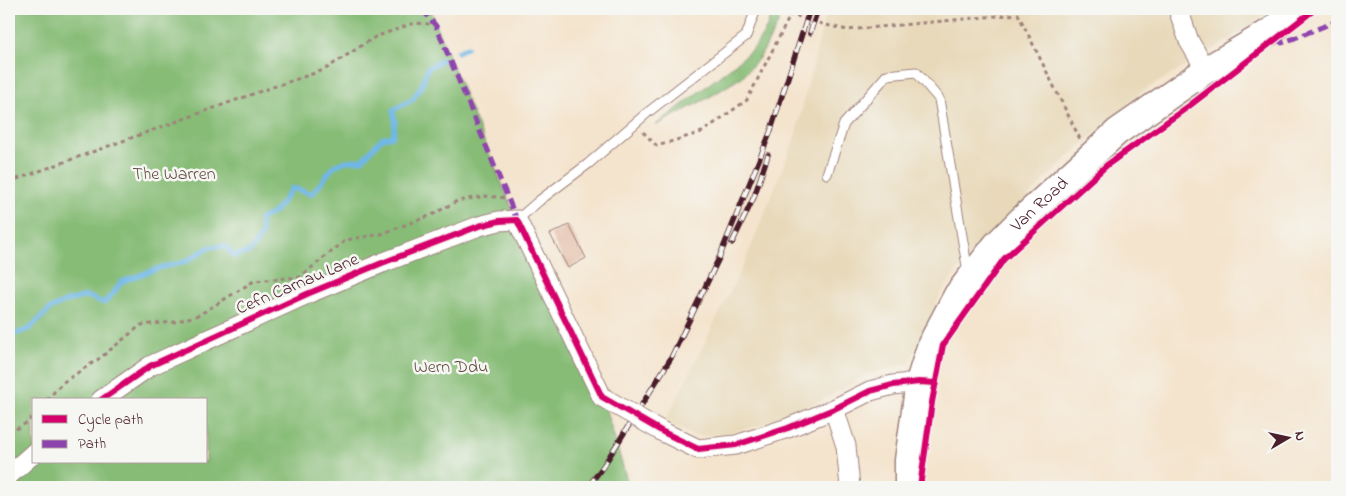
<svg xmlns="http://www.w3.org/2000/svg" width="1346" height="496" font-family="'Indie Flower',sans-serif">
	<rect width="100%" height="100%" fill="#f6f6f2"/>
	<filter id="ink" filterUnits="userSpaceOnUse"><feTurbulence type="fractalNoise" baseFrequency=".02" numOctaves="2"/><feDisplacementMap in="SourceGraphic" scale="10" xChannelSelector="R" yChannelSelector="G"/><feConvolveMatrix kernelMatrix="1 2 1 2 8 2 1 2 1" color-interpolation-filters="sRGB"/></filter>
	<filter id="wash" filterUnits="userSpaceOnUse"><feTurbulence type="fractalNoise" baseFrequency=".0096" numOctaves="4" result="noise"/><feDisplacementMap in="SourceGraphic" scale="20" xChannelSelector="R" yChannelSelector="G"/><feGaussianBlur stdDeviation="1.12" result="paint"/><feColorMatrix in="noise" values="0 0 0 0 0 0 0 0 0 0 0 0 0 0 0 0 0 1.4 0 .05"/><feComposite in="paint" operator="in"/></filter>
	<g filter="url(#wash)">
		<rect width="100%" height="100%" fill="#f4e4cd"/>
		<!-- built -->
		<polygon fill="#e8d9ba" points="827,9 1273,9 1226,42 1140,93 1065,160 972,252 940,294 909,363 870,373 820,401 760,425 723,434 693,436 666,420 745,262 795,137"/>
		<!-- forest -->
		<g fill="#86bc76" stroke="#686e50" fill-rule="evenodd">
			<path d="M 9,9 L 431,9 L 436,26 L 517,220 L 602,397 L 629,487 L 9,487 ZM 34,400 L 206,400 L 206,462 L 34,462 Z"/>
			<polygon points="771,9 780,9 778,24 760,57 742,77 708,98 656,125 734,65 755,47 768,26"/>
		</g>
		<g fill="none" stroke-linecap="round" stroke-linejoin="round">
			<!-- stream -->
			<g stroke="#70b7e7" stroke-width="5">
				<polyline points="458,52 467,47"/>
				<polyline points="9,340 13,335 29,329 50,309 67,301 87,296 104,303 115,291 121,282 159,268 185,262 210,247 225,246 234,256 250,252 262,234 260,219 275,212 292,188 312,194 334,166 346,161 362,160 382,138 393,136 395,121 393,110 412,100 421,87 428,68 442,60"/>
			</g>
		</g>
		<g id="blocks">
			<!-- building -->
			<polygon fill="#dfae93" points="569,225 586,258 568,268 550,234"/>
		</g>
	</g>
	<g filter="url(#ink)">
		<use href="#blocks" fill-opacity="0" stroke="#9f827c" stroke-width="1"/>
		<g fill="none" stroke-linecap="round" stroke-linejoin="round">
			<defs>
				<g id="lane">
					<polyline points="827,174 844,124 887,75 916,72 939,99 968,272"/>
					<polyline points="517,220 540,200 588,164 647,113 746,36 756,9"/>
				</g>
				<g id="street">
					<polyline points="1178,9 1189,41 1206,70"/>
					<polyline points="101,400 150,366 307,294 382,263 479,226 499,221 517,220 602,397"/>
					<polyline points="834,409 846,446 850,487"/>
					<polyline points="663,432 698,449 736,445 788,428 834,409 870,391 893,385 919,382"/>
					<polyline points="9,475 34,453"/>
				</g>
				<g id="secondary">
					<path id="s1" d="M 908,487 L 908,460 L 919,382 L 931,344 L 957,295 L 996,245 L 1022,219 L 1117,132 L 1206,70 L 1273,30 L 1295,9"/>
				</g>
			</defs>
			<!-- lane casing -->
			<use href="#lane" stroke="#9f827c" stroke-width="11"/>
			<!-- street casing -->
			<use href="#street" stroke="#9f827c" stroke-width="21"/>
			<!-- secondary casing -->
			<use href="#secondary" stroke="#9f827c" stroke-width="29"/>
			<!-- path -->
			<g stroke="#9f827c" stroke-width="3" stroke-dasharray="4 4" stroke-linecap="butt">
				<polyline points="643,132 657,146 702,132 747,100 791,14 814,22 847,30 1018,14 1080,139"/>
				<polyline points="9,182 264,90 324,70 375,37 411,24 424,23 436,26"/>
				<polyline points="47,400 62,383 100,358 141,325 174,322 199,315 254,281 300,277 346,240 381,234 434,214 457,201 486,196 507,198"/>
				<polyline points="9,433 28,422 34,415"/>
			</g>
			<!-- lane -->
			<use href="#lane" stroke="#fff" stroke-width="9"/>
			<!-- street -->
			<use href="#street" stroke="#fff" stroke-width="19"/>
			<!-- secondary -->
			<use href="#secondary" stroke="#fff" stroke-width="26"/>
			<defs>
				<g id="rail">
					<polyline points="810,33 818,9"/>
					<polyline points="732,243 754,197 768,155"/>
					<polyline points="588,487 604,465 671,358 719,258 770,133 810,9"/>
				</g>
			</defs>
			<!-- rail casing -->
			<use href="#rail" stroke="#4a1f2b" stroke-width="5.5"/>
			<!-- rail -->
			<use href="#rail" stroke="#f6f6f2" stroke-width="4" stroke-dasharray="11" stroke-linecap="butt"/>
			<defs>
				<polyline id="street-bridge" points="602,397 663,432"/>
			</defs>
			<!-- street-bridge casing -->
			<use href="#street-bridge" stroke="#9f827c" stroke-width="21" stroke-linecap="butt"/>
			<!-- street-bridge -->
			<use href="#street-bridge" stroke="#fff" stroke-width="19"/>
			<!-- quiet -->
			<g stroke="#8e44ad" stroke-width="5" stroke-dasharray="10 5" stroke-linecap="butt">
				<polyline points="422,9 436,26 517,220"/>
				<polyline points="1277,38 1282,43 1337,21"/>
			</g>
			<defs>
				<g id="cycleway">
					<polyline points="101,400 150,366 307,294 382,263 479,226 499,221 517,220 602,397 663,432 698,449 736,445 788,428 834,409 870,391 893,385 919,382 936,383"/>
					<polyline points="920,487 932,402 943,345 1004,259 1107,165 1189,106 1315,9"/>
				</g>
			</defs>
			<!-- cycleway casing -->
			<use href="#cycleway" stroke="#f6f6f2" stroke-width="9"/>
			<!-- cycleway -->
			<use href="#cycleway" stroke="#d6006c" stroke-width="6"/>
		</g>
	</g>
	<g text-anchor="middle" stroke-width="5" stroke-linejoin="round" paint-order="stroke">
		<!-- park labels -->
		<g font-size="18" fill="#624e43" stroke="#f6f6f2">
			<text x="174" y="179">The Warren</text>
			<text x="451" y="372">Wern Ddu</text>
		</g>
		<!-- street labels -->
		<g font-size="18" fill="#4a1f2b" stroke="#f6f6f2">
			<text dy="6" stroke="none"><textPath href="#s1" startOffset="324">Van Road</textPath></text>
			<text transform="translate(297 283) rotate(-23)" y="6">Cefn Carnau Lane</text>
		</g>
	</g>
	<!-- margin -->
	<rect width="1346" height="496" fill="none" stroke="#f6f6f2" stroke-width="30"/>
	<!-- legend -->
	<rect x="32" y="398" width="175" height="65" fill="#f6f6f2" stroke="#b1a0a2"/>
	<rect x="42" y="415" width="25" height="8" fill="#d6006c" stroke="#b1a0a2"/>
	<text x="78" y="424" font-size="15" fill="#4a1f2b">Cycle path</text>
	<rect x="42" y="440" width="25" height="8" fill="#8e44ad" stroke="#b1a0a2"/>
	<text x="78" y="448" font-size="15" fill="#4a1f2b">Path</text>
	<!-- north arrow -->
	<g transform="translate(1288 438) rotate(81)" stroke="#f6f6f2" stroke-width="4" paint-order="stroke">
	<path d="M0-4L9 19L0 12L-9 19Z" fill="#4a1f2b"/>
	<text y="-8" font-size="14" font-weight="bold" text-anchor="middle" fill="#4a1f2b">N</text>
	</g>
</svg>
